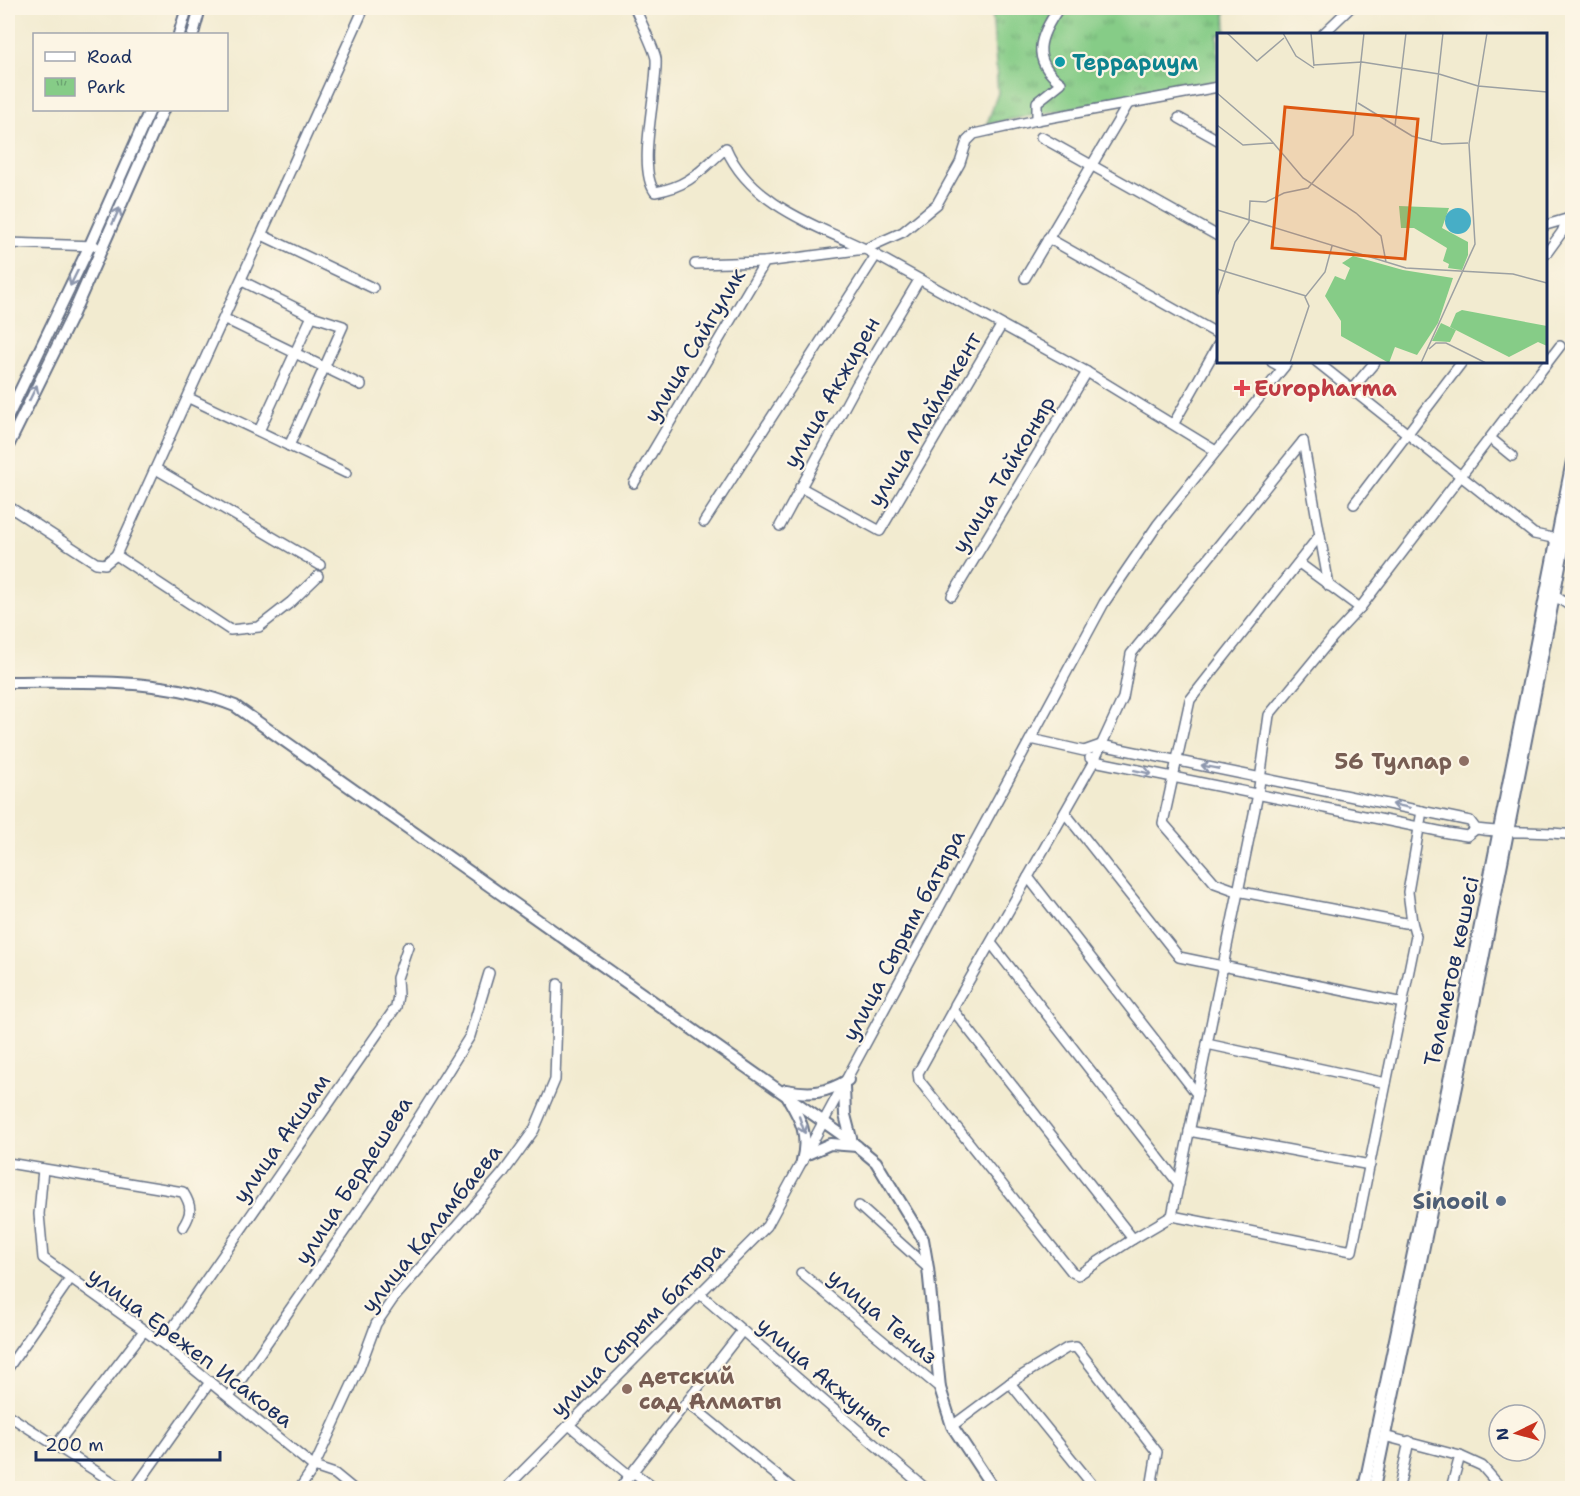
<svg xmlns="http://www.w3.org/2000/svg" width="1580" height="1496" font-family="'Shantell Sans',sans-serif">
	<defs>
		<pattern id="park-tufts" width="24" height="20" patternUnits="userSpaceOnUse" patternTransform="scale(1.5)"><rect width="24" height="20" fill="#86cc87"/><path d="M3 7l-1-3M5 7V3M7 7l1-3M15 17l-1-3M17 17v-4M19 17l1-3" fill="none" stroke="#6da672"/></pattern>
	</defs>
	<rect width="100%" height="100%" fill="#fcf5e5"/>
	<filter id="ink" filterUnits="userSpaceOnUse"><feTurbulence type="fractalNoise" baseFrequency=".0167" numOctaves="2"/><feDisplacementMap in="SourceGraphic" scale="12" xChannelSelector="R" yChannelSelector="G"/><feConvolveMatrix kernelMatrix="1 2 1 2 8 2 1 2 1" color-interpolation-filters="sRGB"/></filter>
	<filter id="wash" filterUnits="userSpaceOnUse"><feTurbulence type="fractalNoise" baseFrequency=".008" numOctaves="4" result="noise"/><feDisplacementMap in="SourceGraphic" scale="24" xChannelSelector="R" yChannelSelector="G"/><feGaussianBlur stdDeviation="1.35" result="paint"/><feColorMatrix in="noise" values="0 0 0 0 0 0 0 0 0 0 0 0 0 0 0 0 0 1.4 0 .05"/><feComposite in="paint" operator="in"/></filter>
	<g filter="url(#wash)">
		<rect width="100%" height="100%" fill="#f2ebd0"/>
		<!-- park -->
		<polygon fill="url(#park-tufts)" stroke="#507e72" stroke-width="1.5" points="992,8 1225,8 1226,34 1218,34 1218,81 987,124 998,93"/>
	</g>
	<g filter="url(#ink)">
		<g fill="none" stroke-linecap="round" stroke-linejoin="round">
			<defs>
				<g id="minor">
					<path d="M 635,8 C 639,18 655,50 656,59 C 658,91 636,167 655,192 C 690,186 701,170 726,148 C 750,204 815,225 865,249 L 903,232 L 937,204 L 960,163 L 967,141 L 974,134 L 1037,120 L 1218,87"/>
					<polyline points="1323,34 1350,8"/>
					<polyline points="1179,118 1218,140"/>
					<path d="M 1037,120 L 1037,102 L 1061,83 C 1030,60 1039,36 1059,8"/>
					<polyline points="1041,137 1218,236"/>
					<polyline points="1546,225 1570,218"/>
					<polyline points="262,235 373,288"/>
					<polyline points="1048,238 1218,334"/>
					<polyline points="8,243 95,246"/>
					<polyline points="1546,254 1562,232 1567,219"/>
					<polyline points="695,264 765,262"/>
					<polyline points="1025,278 1128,104"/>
					<polyline points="242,281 312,316 343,326 289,446"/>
					<polyline points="225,319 361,385"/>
					<polyline points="1272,362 1283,368"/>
					<polyline points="1317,362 1534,534 1557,539"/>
					<polyline points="1353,388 1375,362"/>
					<polyline points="189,398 346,473"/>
					<polyline points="1174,423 1218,345"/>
					<polyline points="259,431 312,316"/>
					<polyline points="1490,438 1512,456"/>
					<polyline points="1303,441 1329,586"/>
					<polyline points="156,469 320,565"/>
					<polyline points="634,483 765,262 865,249 1087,372 1216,451"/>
					<polyline points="800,487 880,531 1001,326"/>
					<polyline points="1354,504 1462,362"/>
					<polyline points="8,506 96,563 105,564 116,555 364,8"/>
					<polyline points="704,522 875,257"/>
					<polyline points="780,526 857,384 919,280"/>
					<polyline points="1320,535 1190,700 1163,823 1215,883 1237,891 1405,923 1412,922 1408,892 1422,811"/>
					<polyline points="116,555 230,630 259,627 291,602 318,576"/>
					<polyline points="1299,563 1360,608"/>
					<polyline points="952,596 1087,372"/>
					<polyline points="1555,596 1572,607"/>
					<path d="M 1031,739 L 1084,751 L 1101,745 L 1470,821 L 1476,829 C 1508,834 1540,830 1572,835"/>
					<polyline points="1090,758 1094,761 1448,833 1467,836 1476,829"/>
					<polyline points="1065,813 1179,957 1403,1003"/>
					<polyline points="1028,877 955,1005 954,1011 1133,1239 1172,1216"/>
					<polyline points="1412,922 1416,936 1352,1251 1172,1216 1258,794 1269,715 1333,637 1360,608 1560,346"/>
					<polyline points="991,943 1179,1184"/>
					<polyline points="954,1008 918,1073 919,1080 1072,1272 1078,1275 1133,1239"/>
					<polyline points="1207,1044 1386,1083"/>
					<polyline points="1197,1094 1028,877 1094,761 1123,698 1131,654 1303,441"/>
					<polyline points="1189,1131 1370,1165"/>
					<path d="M 8,1163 L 183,1192 C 192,1206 192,1213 183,1227"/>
					<polyline points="43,1169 39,1214 43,1258 162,1343 314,1467 335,1474 352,1488"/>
					<polyline points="859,1206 928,1268"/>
					<polyline points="801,1273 940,1388"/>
					<polyline points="700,1294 925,1488"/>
					<polyline points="162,1343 396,1007 398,995 397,978 408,946"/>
					<polyline points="8,1368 70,1279"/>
					<polyline points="1010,1383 1095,1488"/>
					<polyline points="229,1397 373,1190 470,1036 489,973"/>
					<polyline points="687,1402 792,1488"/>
					<polyline points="8,1415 122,1488"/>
					<polyline points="569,1425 630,1476"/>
					<polyline points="952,1426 1010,1383 1067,1348 1076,1347 1157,1452 1151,1488"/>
					<polyline points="1384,1436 1460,1456 1451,1488"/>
					<polyline points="57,1444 143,1332"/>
					<polyline points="1460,1456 1482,1466 1501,1488"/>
					<polyline points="633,1472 654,1488"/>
					<polyline points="135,1488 210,1382"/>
					<polyline points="221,1488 222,1486"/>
					<polyline points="300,1488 314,1467 360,1367 376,1324 393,1299 503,1173 534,1130 555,1080 558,984"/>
					<polyline points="506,1488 767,1226 1104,603 1158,524 1288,362"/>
					<polyline points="620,1488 742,1331"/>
					<polyline points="1399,1488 1409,1441"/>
				</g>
				<g id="major">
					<polyline points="179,34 187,8"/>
					<polyline points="193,34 200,8"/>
					<polyline points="8,416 90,245 150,110"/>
					<polyline points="8,446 72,316 163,110"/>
					<path d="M 8,682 C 85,682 162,677 235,706 L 852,1142 L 876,1162 L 923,1239 L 928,1268 L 940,1388 L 952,1426 L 993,1488"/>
					<polyline points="844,1086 845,1115 852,1142"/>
					<path d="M 786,1090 C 811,1095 826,1093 848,1080"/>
					<path d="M 788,1098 C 801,1120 809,1135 802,1161"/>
					<polyline points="805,1155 830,1144 857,1146"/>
					<polyline points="1364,1488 1456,1047 1572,461"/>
					<polyline points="1374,1488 1480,975 1572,504"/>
				</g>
			</defs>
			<!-- minor casing -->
			<use href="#minor" stroke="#667186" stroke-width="12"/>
			<!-- major casing -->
			<use href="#major" stroke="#667186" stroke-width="14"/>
			<!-- minor -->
			<use href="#minor" stroke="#fff" stroke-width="9"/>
			<!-- major -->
			<use href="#major" stroke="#fff" stroke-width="10"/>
		</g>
		<!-- one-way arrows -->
		<defs><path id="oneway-shaft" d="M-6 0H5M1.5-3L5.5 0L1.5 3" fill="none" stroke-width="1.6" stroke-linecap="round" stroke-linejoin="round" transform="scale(1.5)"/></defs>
		<g stroke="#8d97ae">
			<use href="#oneway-shaft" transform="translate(116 216) rotate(-66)"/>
			<use href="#oneway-shaft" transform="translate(74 278) rotate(116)"/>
			<use href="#oneway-shaft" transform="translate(33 393) rotate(-64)"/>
			<use href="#oneway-shaft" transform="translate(1210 767) rotate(-169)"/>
			<use href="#oneway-shaft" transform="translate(1143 772) rotate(12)"/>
			<use href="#oneway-shaft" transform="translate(1401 806) rotate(-168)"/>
			<use href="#oneway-shaft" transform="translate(802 1125) rotate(71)"/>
		</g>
	</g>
	<!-- markers -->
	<circle fill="#0f9aa8" stroke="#fcf5e5" stroke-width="2" cx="1060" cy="62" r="6"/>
	<path fill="#e0444e" stroke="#fcf5e5" stroke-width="2" d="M1239 379h6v6h6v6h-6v6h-6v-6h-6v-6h6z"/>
	<g fill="#8d6e63" stroke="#fcf5e5" stroke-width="2">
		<circle cx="1464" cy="761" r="6"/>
		<circle cx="627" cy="1389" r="6"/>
	</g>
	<circle fill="#5c6f8a" stroke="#fcf5e5" stroke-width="2" cx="1501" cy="1201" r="6"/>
	<g text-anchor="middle" stroke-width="4.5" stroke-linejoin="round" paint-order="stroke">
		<!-- culture labels -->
		<g font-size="22" font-weight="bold" fill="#0d838f" stroke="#fcf5e5" text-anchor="start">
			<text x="1072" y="70">Террариум</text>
		</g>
		<!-- street labels -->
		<g font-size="22" fill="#1b2f5e" stroke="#fcf5e5">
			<text transform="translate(694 345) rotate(-59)" y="8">улица Сайгулик</text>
			<text transform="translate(831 392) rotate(-60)" y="8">улица Акжирен</text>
			<text transform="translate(924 419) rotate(-59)" y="8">улица Майлыкент</text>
			<text transform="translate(1003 474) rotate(-59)" y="8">улица Тайконыр</text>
			<text transform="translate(903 935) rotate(-62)" y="8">улица Сырым батыра</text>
			<text transform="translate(1451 971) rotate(-78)" y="8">Төлеметов көшесі</text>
			<text transform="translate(281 1138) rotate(-55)" y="8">улица Акшам</text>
			<text transform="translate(353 1180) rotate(-57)" y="8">улица Бердешева</text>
			<text transform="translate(431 1228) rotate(-51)" y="8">улица Каламбаева</text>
			<text transform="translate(883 1316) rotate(40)" y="8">улица Тениз</text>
			<text transform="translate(637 1329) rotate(-45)" y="8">улица Сырым батыра</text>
			<text transform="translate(191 1347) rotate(37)" y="8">улица Ережеп Исакова</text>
			<text transform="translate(825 1377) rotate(41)" y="8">улица Акжуныс</text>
		</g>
		<!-- health labels -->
		<g font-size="22" font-weight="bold" fill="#be3a42" stroke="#fcf5e5" text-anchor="start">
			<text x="1254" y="396">Europharma</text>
		</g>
		<!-- education labels -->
		<g font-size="22" font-weight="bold" fill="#785e54" stroke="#fcf5e5" text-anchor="end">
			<text x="1452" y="769">56 Тулпар</text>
			<text x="639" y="1384" text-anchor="start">детский<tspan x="639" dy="25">сад Алматы</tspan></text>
		</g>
		<!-- service labels -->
		<g font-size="22" font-weight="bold" fill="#4e5e75" stroke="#fcf5e5" text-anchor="end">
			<text x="1489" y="1209">Sinooil</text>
		</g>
	</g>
	<!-- overview -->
	<g transform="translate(1217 33)">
		<rect width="330" height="330" fill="#f2ebd0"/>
		<path d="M 245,277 L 330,293 L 330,313 L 321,309 L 292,324 L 233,294 L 239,280 Z" fill="#86cc87"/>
		<path d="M 182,173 L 232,175 L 225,195 L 251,209 L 251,222 L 245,237 L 231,235 L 232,231 L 226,228 L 230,215 L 197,195 L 184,195 ZM 136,223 L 186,237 L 236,245 L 221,290 L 200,322 L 178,314 L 172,330 L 124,303 L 124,288 L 108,263 L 118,243 L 128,247 L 133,235 L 125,230 ZM 224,290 L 239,297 L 233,309 L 215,308 Z" fill="#86cc87"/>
		<path d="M228 188a13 13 0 1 1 26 0a13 13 0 1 1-26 0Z" fill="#47aec6"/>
		<path fill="none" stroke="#9ca0a2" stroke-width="1.5" d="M 10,0 L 40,28 L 67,5M 66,0 L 79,23 L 97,35M 94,0 L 97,33M 97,32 L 145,29 L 222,41 L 261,53 L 330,59M 0,60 L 53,106 L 86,145 L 139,180 L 164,203 L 169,229M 141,70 L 195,103 L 225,111 L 251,110M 0,92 L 26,112 L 56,110M 178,93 L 189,0M 214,109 L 226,0M 0,177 L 189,235 L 296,241 L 330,250M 0,236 L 89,263M 0,263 L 18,209 L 32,189 L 33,168 L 49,169 L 67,160 L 91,155 L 136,102 L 147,0M 212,316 L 219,310 L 229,310 L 269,330M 73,330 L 92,273 L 88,264 L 108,239 L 115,213M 204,330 L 258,211 L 252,111 L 270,0"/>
		<path fill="#de5710" fill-opacity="0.15" stroke="#de5710" stroke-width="3" d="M 68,74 L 201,86 L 188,226 L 55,215 Z"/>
		<rect width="330" height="330" fill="none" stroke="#1b2f5e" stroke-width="3"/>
	</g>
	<!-- margin -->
	<rect width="1580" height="1496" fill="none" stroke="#fcf5e5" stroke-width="30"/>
	<!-- legend -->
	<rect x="33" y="33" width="195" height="78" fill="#fcf5e5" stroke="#a2a6af" stroke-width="1.5"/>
	<rect x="45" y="52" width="30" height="9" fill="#ffffff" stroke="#a2a6af" stroke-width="1.5"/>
	<text x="87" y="63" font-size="18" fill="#1b2f5e">Road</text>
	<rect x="45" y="78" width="30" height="18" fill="url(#park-tufts)" stroke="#a2a6af" stroke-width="1.5"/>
	<text x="87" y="93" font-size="18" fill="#1b2f5e">Park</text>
	<!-- north arrow -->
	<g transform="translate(1517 1433) rotate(265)"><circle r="28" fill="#fcf5e5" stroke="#a2a6af" stroke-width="1.5"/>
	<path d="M0-4.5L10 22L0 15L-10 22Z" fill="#c8321e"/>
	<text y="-9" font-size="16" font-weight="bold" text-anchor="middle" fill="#1b2f5e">N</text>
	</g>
	<!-- scale -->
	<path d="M36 1451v9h184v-9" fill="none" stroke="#1b2f5e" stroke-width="3"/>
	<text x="45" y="1451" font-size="18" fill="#1b2f5e" stroke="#fcf5e5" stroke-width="4.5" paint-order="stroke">200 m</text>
</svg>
